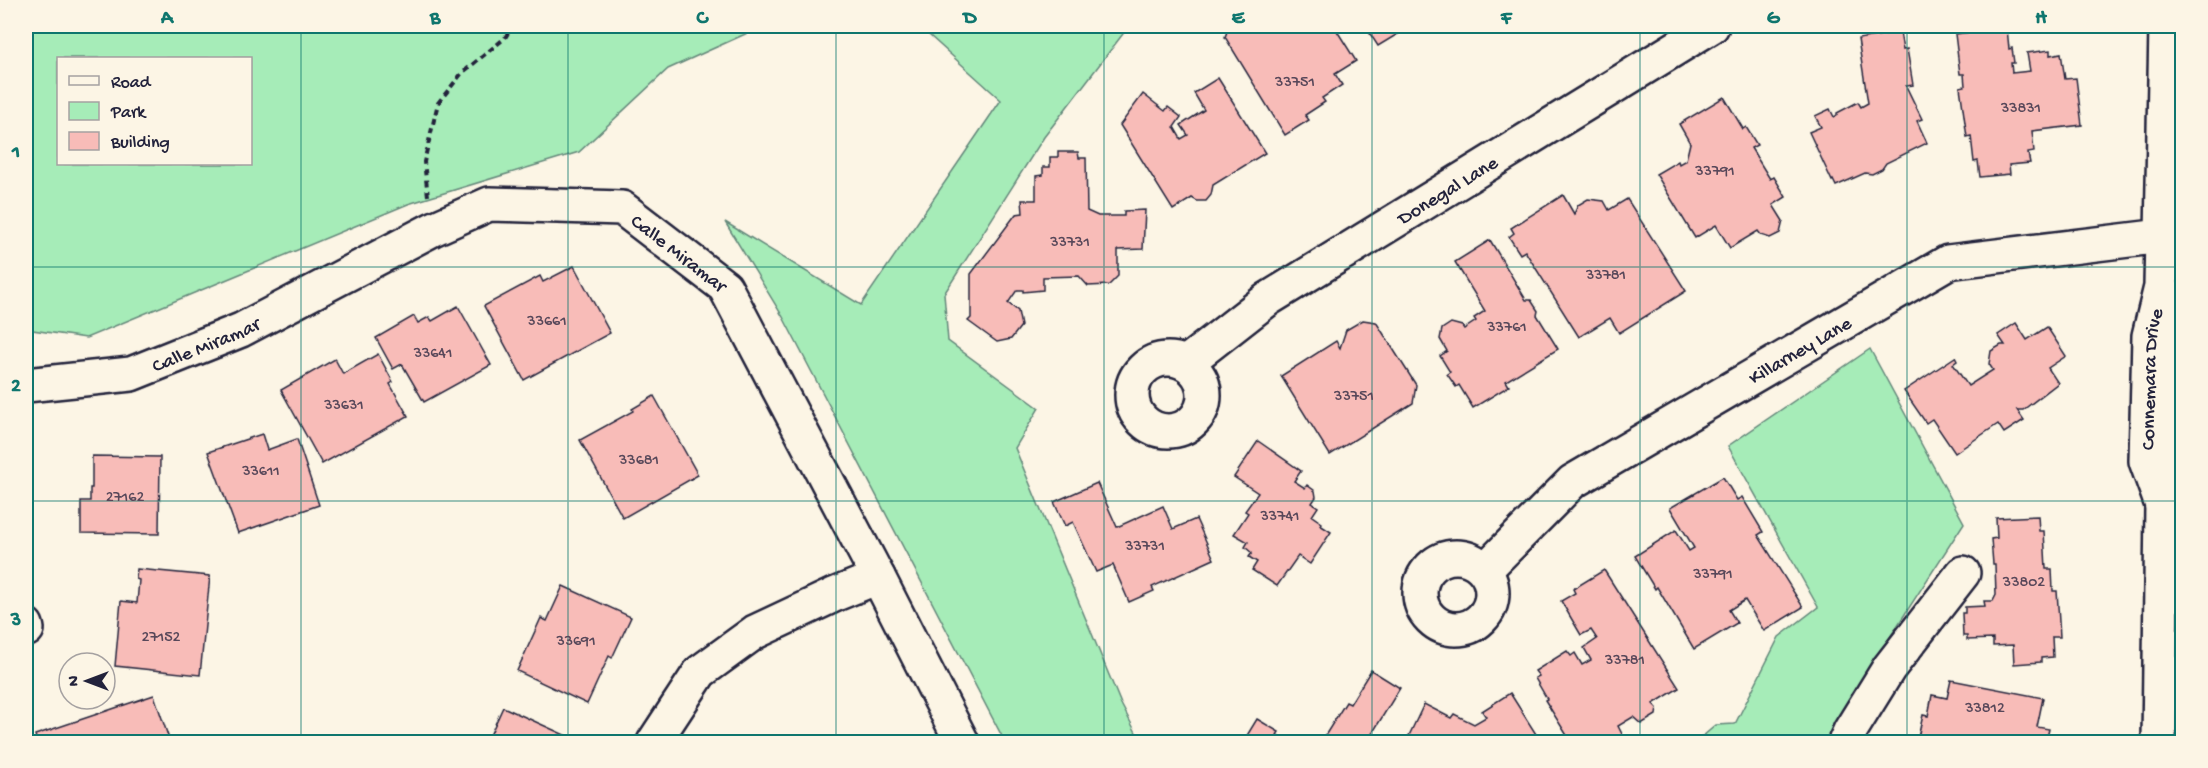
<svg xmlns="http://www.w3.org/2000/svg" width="2208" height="768" font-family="'Gochi Hand',sans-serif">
	<rect width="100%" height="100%" fill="#fcf5e5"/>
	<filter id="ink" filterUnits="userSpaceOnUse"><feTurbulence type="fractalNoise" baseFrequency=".0167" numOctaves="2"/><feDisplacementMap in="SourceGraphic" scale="12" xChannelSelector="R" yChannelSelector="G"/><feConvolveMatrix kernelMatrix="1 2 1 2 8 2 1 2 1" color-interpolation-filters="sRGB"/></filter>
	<g filter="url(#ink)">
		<!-- green -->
		<g fill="#a6ecb8" stroke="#64877a" stroke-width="1.5" fill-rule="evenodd">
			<path d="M 26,26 L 763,26 L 668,69 L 579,152 L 408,204 L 86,338 L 26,329 ZM 58,58 L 250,58 L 250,164 L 58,164 Z"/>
			<polygon points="919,26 1129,26 1044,137 944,294 948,341 1039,408 1015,448 1121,704 1141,742 1005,742 783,317 725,222 861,305 1001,100"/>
			<polygon points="1870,349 1964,523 1866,674 1832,742 1696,742 1716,725 1735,724 1779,637 1818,607 1728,446"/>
		</g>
		<!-- building -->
		<g fill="#f8bcb8" stroke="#22223b" stroke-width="1.5">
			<polygon points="1229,26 1334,26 1356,61 1335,74 1342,85 1322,98 1325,102 1305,115 1309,120 1285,135 1225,37"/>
			<polygon points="1365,26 1411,26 1378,46"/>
			<polygon points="1415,26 1433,26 1427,30"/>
			<polygon points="2007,28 2009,49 2012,48 2014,63 2011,63 2012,73 2030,71 2027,53 2050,50 2050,55 2061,53 2065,79 2076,78 2082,125 2032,131 2034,152 2028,153 2030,163 2009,165 2010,174 1980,177 1978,161 1974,162 1971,136 1967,137 1960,87 1965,86 1964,74 1960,74 1955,34"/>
			<polygon points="1900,32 1903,50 1907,49 1913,85 1906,86 1922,119 1917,121 1927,143 1886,163 1882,169 1872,174 1865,173 1836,186 1833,180 1832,181 1809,132 1821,127 1815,116 1830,109 1834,117 1837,115 1837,113 1858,102 1861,107 1868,103 1858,39"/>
			<polygon points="1218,78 1265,153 1213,185 1211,195 1206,201 1197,201 1192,198 1173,210 1120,125 1143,94 1165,111 1168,107 1181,117 1174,127 1181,139 1188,135 1181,125 1204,110 1194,93"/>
			<polygon points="1724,97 1743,129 1746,127 1757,145 1751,148 1770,179 1774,177 1786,197 1773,205 1783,221 1780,233 1770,238 1761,235 1758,231 1730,248 1716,225 1695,238 1656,174 1678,161 1679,164 1686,160 1690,143 1679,124"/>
			<polygon points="1058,152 1078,152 1079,158 1086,158 1087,211 1098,216 1124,216 1124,211 1145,210 1143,249 1118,250 1118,276 1109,285 1088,286 1079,276 1043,277 1043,290 1023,292 1023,290 1017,290 1008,303 1018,311 1021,326 1011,339 997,342 968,321 971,318 971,274 1016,214 1023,213 1022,200 1036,200 1036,176 1043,175 1043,167 1050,167 1050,157 1058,157"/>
			<polygon points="1563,195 1574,214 1578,205 1588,199 1604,201 1609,210 1627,199 1686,291 1619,333 1610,318 1579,337 1525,251 1520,254 1509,237 1514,233 1511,228"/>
			<polygon points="1490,240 1526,300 1531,300 1538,311 1537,315 1558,349 1506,381 1509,386 1473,408 1459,385 1456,387 1447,374 1450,372 1440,356 1447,351 1440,339 1442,329 1451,323 1462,326 1464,329 1476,321 1474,318 1485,311 1455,262"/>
			<polygon points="574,266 610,333 524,380 484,306 540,276 543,282"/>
			<polygon points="458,306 491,365 424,402 402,364 393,369 376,338 414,316 418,323 429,317 432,321"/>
			<polygon points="1363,320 1376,322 1416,385 1413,403 1330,455 1281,376 1336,341 1340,348 1346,330"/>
			<polygon points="2016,323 2027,340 2047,327 2066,356 2048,368 2058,383 2023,410 2017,410 2024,420 2004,433 1998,424 1955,453 1932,419 1926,423 1904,391 1955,357 1957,361 1953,364 1968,386 1993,370 1989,364 1991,351 2001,345 2005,345 1998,335"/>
			<polygon points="378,354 393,382 390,384 408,416 322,464 281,390 335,359 343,374"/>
			<polygon points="654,396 698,475 623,518 580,440 633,411 632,409"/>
			<polygon points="262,434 267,450 297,439 319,505 238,533 208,452"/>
			<polygon points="1258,441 1301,471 1294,481 1305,488 1307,485 1315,491 1316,497 1312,503 1318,507 1312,516 1322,523 1320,525 1331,532 1310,564 1298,556 1277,586 1252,570 1257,562 1249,557 1252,553 1245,547 1248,542 1234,534 1248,513 1245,511 1258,493 1234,477"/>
			<polygon points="92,456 160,457 159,534 81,533 81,501 90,501 90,488 92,488"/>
			<polygon points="1723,477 1737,500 1742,497 1763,532 1758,535 1803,607 1764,631 1745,600 1729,610 1737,623 1694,649 1657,587 1655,589 1635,556 1676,530 1689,551 1694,548 1670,508"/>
			<polygon points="1097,483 1117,527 1163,506 1173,529 1196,519 1214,559 1152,587 1154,591 1129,602 1113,565 1096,572 1073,522 1065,526 1054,502"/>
			<polygon points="2038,516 2039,531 2044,531 2046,569 2052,569 2053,591 2057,591 2060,637 2052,637 2053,657 2041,658 2041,662 2014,664 2013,645 1993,646 1993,639 1967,640 1967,636 1963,636 1962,613 1965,613 1965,607 1985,606 1984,601 1993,601 1996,595 1995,564 1993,564 1991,539 1997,538 1996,518"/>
			<polygon points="137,569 210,576 200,675 115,666 121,601 137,603 139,580 136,579"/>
			<polygon points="1604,570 1679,688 1653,704 1657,708 1656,715 1641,724 1633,717 1618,726 1623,736 1613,742 1571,742 1545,700 1547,699 1535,678 1539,676 1535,671 1567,651 1571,656 1575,653 1582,665 1591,660 1584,648 1597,639 1591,630 1581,635 1561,601 1575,593 1573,589"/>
			<polygon points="563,586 631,617 612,658 609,656 587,704 517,671 541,618 547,621"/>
			<polygon points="1371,670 1400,688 1367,742 1321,742 1346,702 1350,704"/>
			<polygon points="1951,680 2043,698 2037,727 2049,729 2046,742 1917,742 1923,715 1928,716 1932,695 1947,698"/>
			<polygon points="1510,693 1541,742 1406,742 1424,704 1451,718 1454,714 1474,724 1486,717 1482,711"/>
			<polygon points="154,695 170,742 37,742 35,735"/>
			<polygon points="503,707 580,742 487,742"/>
			<polygon points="1257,719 1279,732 1277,735 1287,741 1286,742 1243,742"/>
		</g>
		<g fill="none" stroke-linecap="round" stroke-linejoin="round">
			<defs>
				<g id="minor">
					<circle cx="1168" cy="395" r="36"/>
					<path id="s1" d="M 1186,363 L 1268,299 L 1712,26"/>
					<path id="s2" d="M 26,385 L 131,374 L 241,330 L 433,229 L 489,204 L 622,208 L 725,287 L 878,577 L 962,742"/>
					<path id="s3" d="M 2162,505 L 2146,461 L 2149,336 L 2161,287 L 2166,26"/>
					<circle cx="1456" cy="593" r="36"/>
					<path id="s4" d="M 1485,570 L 1572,482 L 1948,262 L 2162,236"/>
					<polyline points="26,625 27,629"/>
					<polyline points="654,742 700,672 755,632 836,594 878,577"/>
					<polyline points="1845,742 1850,731 1889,668 1963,573"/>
					<polyline points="2159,742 2162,505 2176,459 2176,335 2162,288"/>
				</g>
			</defs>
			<!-- minor casing -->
			<use href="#minor" stroke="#22223b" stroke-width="38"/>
			<!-- path -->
			<polyline stroke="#22223b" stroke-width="4" stroke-dasharray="6 4.5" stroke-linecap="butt" points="428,196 424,162 438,103 462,73 505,38 512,26"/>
			<!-- minor -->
			<use href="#minor" stroke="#fcf5e5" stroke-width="33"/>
		</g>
	</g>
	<!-- grid -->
	<path fill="none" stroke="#0f766e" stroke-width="1.5" stroke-opacity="0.55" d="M 301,26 L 301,742M 568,26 L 568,742M 836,26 L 836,742M 1104,26 L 1104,742M 1372,26 L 1372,742M 1640,26 L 1640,742M 1907,26 L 1907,742M 26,267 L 2182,267M 26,501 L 2182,501"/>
	<g text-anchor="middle" stroke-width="4.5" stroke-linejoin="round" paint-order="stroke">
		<!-- number labels -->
		<g font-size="16" fill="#58485a">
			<text x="1295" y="86">33751</text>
			<text x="2021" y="112">33831</text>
			<text x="1715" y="175">33791</text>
			<text x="1070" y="246">33731</text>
			<text x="1606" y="279">33781</text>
			<text x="547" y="325">33661</text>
			<text x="1507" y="331">33761</text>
			<text x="433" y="357">33641</text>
			<text x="1354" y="400">33751</text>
			<text x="344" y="409">33631</text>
			<text x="639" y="464">33681</text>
			<text x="261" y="475">33611</text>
			<text x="125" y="501">27162</text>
			<text x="1280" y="520">33741</text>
			<text x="1145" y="550">33731</text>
			<text x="1713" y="578">33791</text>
			<text x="2024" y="586">33802</text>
			<text x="161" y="641">27152</text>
			<text x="576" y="645">33691</text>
			<text x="1625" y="664">33781</text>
			<text x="1985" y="712">33812</text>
		</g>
		<!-- street labels -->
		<g font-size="20" fill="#22223b" stroke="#fcf5e5">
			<text dy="7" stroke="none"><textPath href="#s1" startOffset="314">Donegal Lane</textPath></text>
			<text dy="7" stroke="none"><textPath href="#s2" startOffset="708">Calle Miramar</textPath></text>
			<text dy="7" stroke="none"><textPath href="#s2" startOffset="186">Calle Miramar</textPath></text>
			<text dy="7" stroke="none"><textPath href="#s4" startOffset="387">Killarney Lane</textPath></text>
			<text dy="7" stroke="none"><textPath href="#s3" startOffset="129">Connemara Drive</textPath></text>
		</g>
	</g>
	<!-- margin -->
	<rect width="2208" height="768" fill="none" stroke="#fcf5e5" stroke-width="66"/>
	<!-- legend -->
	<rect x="57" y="57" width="195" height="108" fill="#fcf5e5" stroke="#a5a1a1" stroke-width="1.5"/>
	<rect x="69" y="76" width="30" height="9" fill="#fcf5e5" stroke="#a5a1a1" stroke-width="1.5"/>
	<text x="111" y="87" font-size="18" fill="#22223b">Road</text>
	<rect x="69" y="102" width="30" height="18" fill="#a6ecb8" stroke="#a5a1a1" stroke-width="1.5"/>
	<text x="111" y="117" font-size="18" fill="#22223b">Park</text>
	<rect x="69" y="132" width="30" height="18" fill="#f8bcb8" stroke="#a5a1a1" stroke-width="1.5"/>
	<text x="111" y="147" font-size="18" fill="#22223b">Building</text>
	<!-- north arrow -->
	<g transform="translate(87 681) rotate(270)"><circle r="28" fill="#fcf5e5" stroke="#a5a1a1" stroke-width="1.5"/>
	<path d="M0-4.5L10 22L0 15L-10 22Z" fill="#22223b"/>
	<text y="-9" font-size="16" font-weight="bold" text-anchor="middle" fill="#22223b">N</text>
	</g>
	<rect x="33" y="33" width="2142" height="702" fill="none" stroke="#0f766e" stroke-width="2"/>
	<g font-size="20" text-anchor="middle" font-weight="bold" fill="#0f766e">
		<text x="167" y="23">A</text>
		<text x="435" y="23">B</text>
		<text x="702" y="23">C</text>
		<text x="970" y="23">D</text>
		<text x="1238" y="23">E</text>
		<text x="1506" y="23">F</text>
		<text x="1773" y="23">G</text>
		<text x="2041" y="23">H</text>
		<text x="16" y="157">1</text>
		<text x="16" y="391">2</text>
		<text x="16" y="625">3</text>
	</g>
</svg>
